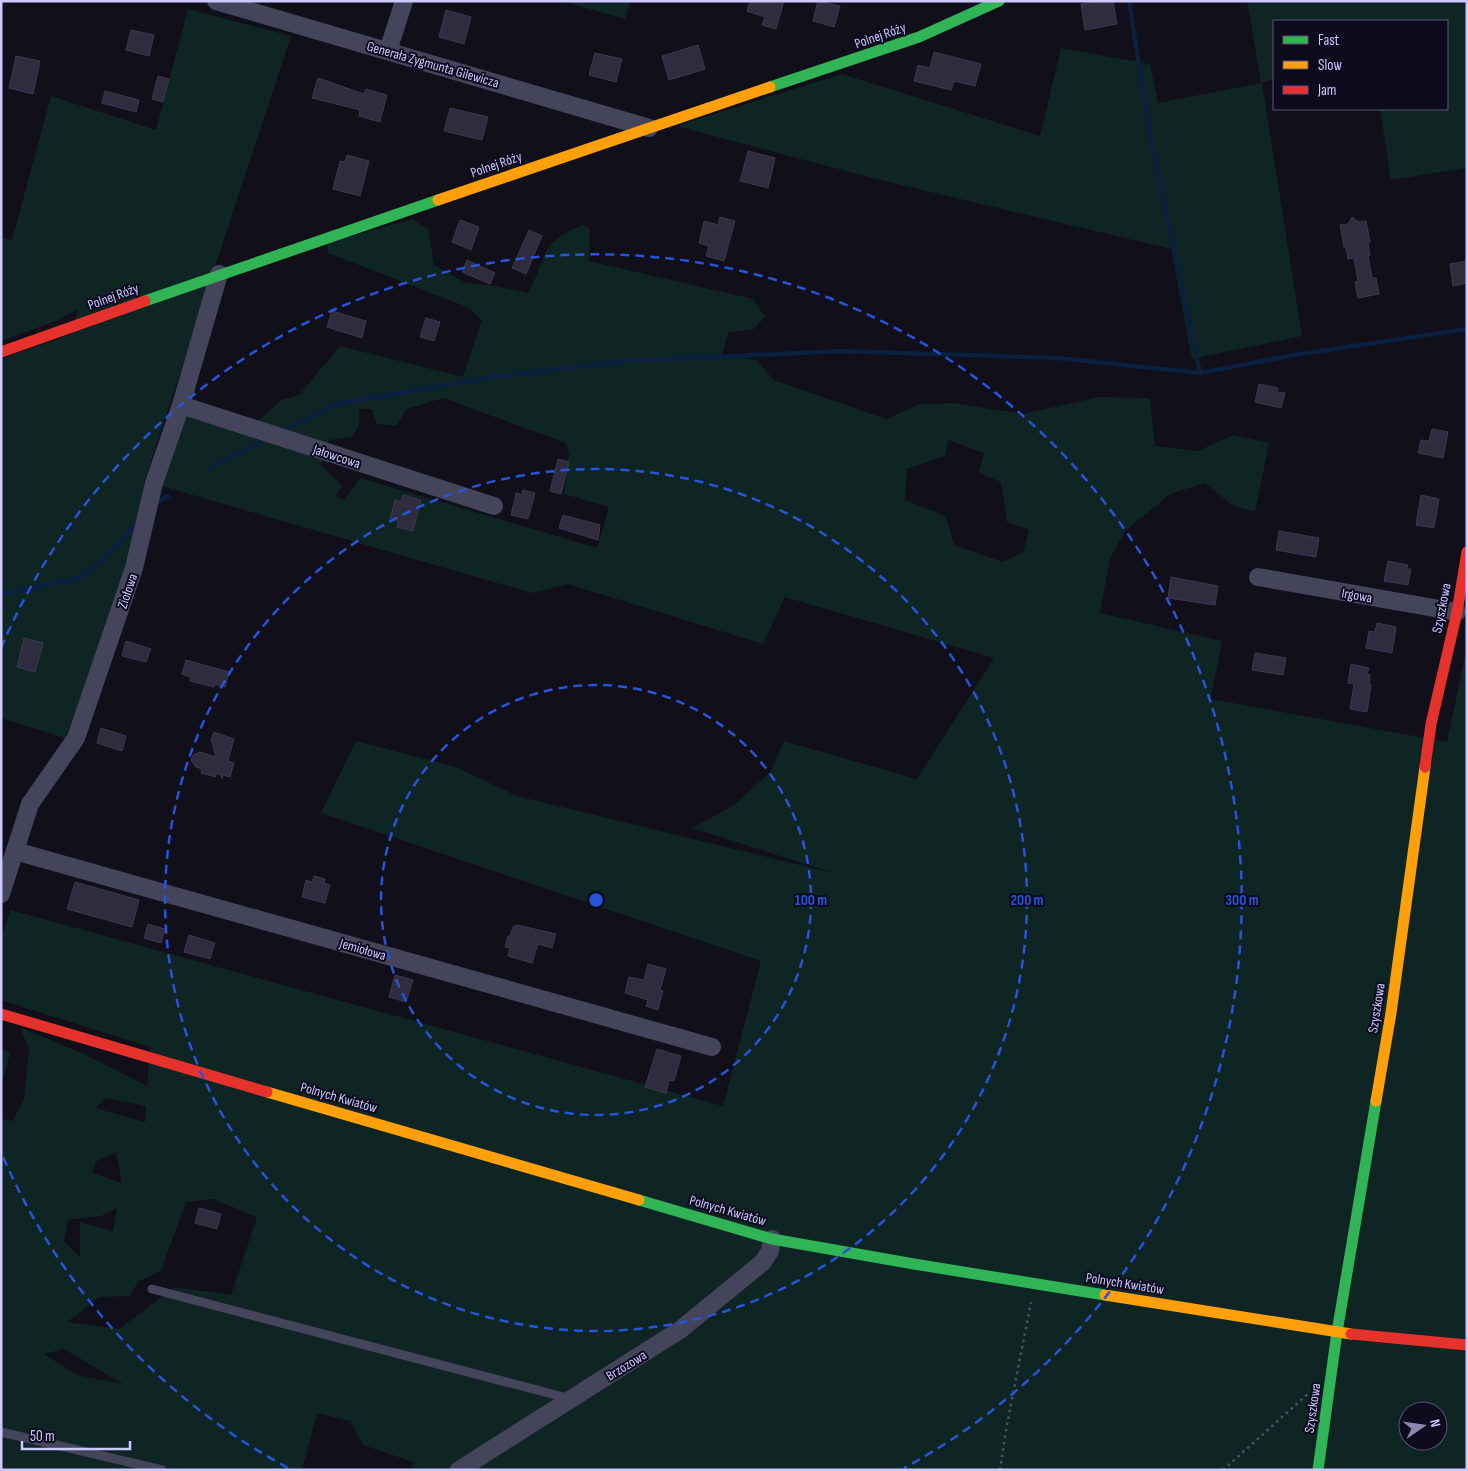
<svg xmlns="http://www.w3.org/2000/svg" width="1468" height="1471" font-family="'Sofia Sans Condensed',sans-serif">
	<rect width="100%" height="100%" fill="#110f1a"/>
	<!-- green -->
	<g fill="#0e2524" fill-rule="evenodd">
		<polygon points="562,1 630,1 625,19"/>
		<polygon points="1247,1 1467,1 1467,168 1391,180 1380,109 1447,109 1447,21 1274,21 1274,79 1262,83 1302,336 1192,359 1171,249 872,178 676,126 842,74 1040,136 1061,48 1150,64 1158,103 1261,83"/>
		<polygon points="188,9 291,36 145,479 130,562 68,739 1,718 1,359 72,334 78,309 56,321 1,341 1,237 12,240 51,96 156,130"/>
		<path d="M 412,219 L 428,229 L 434,265 L 466,283 L 494,286 L 529,293 L 548,247 L 563,234 L 582,225 L 590,229 L 589,261 L 753,299 L 765,317 L 754,329 L 728,333 L 722,355 L 756,360 L 774,380 L 886,419 L 920,404 L 954,403 L 1023,414 L 1099,397 L 1150,398 L 1155,446 L 1198,451 L 1233,435 L 1269,443 L 1255,512 L 1232,505 L 1205,483 L 1170,494 L 1125,531 L 1110,558 L 1100,613 L 1222,641 L 1211,699 L 1447,742 L 1467,646 L 1467,1470 L 412,1470 L 413,1462 L 363,1445 L 350,1421 L 317,1413 L 302,1470 L 1,1470 L 1,1119 L 12,1121 L 24,1100 L 29,1049 L 20,1027 L 84,1054 L 147,1086 L 150,1047 L 1,1000 L 1,937 L 11,910 L 723,1106 L 761,961 L 321,813 L 356,741 L 456,767 L 517,796 L 837,874 L 692,828 L 733,806 L 771,771 L 784,741 L 917,779 L 994,658 L 785,597 L 763,644 L 568,584 L 532,593 L 158,485 L 184,414 L 238,432 L 263,417 L 281,400 L 299,395 L 340,346 L 463,377 L 482,320 L 467,307 L 328,253 L 327,243 ZM 443,398 L 566,443 L 569,453 L 564,494 L 609,507 L 597,548 L 360,478 L 344,500 L 335,495 L 343,486 L 321,465 L 329,440 L 351,437 L 359,426 L 359,409 L 372,409 L 377,424 L 396,426 L 407,409 ZM 948,440 L 984,453 L 979,473 L 1001,482 L 1007,522 L 1029,530 L 1023,552 L 1003,562 L 954,545 L 946,516 L 905,500 L 907,469 L 945,456 ZM 106,1098 L 146,1106 L 145,1122 L 95,1108 ZM 116,1152 L 122,1183 L 93,1173 L 95,1162 ZM 213,1199 L 257,1217 L 231,1295 L 175,1287 L 119,1329 L 67,1322 L 100,1297 L 129,1296 L 139,1281 L 161,1271 L 186,1202 ZM 117,1208 L 113,1231 L 80,1222 L 80,1257 L 64,1241 L 68,1220 L 101,1216 ZM 64,1349 L 123,1384 L 77,1375 L 44,1354 ZM 1408,1411 L 1438,1411 L 1438,1441 L 1408,1441 Z"/>
		<polygon points="1,1048 10,1053 3,1080 1,1080"/>
	</g>
	<g fill="none" stroke-linecap="round" stroke-linejoin="round">
		<!-- stream -->
		<g stroke="#0b1f3e" stroke-width="4.5">
			<polyline points="1129,1 1151,141 1200,373 1294,355 1467,329"/>
			<polyline points="280,432 336,404 491,377 627,361 841,351 1058,358 1200,373"/>
			<polyline points="209,468 268,438"/>
			<polyline points="158,502 168,496"/>
			<polyline points="1,594 71,580 83,575 107,556 138,522"/>
		</g>
	</g>
	<!-- building -->
	<g fill="#2f2c3d" stroke="#3c394f">
		<polygon points="750,1 784,1 776,29 762,25 765,17 747,11"/>
		<polygon points="818,1 840,6 834,27 813,21"/>
		<polygon points="1099,1 1113,1 1117,24 1085,30 1081,4"/>
		<polygon points="446,10 471,17 464,44 439,37"/>
		<polygon points="131,30 154,35 149,56 126,50"/>
		<polygon points="698,45 705,69 669,80 662,56"/>
		<polygon points="934,52 981,64 975,86 954,81 951,90 914,81 918,65 930,68"/>
		<polygon points="595,53 622,59 616,82 589,75"/>
		<polygon points="16,56 40,61 33,94 9,88"/>
		<polygon points="158,76 169,79 163,102 152,99"/>
		<polygon points="318,78 364,94 366,89 387,95 380,122 359,116 360,110 312,98"/>
		<polygon points="105,91 139,100 136,112 102,103"/>
		<polygon points="450,108 488,117 482,140 444,131"/>
		<polygon points="748,151 775,158 768,188 740,181"/>
		<polygon points="347,155 369,161 360,196 333,189 340,161 345,162"/>
		<polygon points="720,217 735,221 724,261 706,256 709,246 699,243 704,221 718,225"/>
		<polygon points="1352,217 1358,222 1366,221 1370,242 1368,243 1370,255 1368,256 1372,278 1376,278 1379,294 1358,298 1355,282 1358,281 1354,258 1348,259 1346,247 1344,247 1340,225 1348,224"/>
		<polygon points="460,220 479,227 471,250 452,242"/>
		<polygon points="529,230 542,236 526,274 512,268"/>
		<polygon points="467,260 495,273 490,284 462,272"/>
		<polygon points="1467,261 1467,283 1453,286 1450,264"/>
		<polygon points="332,311 366,321 362,338 327,327"/>
		<polygon points="426,318 440,322 434,341 420,337"/>
		<polygon points="1259,384 1278,388 1277,392 1285,393 1281,408 1255,402"/>
		<polygon points="1432,429 1448,432 1443,458 1418,453 1421,440 1429,441"/>
		<polygon points="558,459 569,462 561,494 550,491"/>
		<polygon points="523,490 535,493 528,519 511,515 516,493 522,495"/>
		<polygon points="403,495 421,500 413,531 397,527 398,521 390,519 395,500 401,502"/>
		<polygon points="1421,495 1439,499 1434,528 1416,525"/>
		<polygon points="563,515 600,525 598,540 559,528"/>
		<polygon points="1279,531 1319,538 1316,557 1276,550"/>
		<polygon points="1388,561 1408,565 1407,569 1411,569 1408,585 1384,581"/>
		<polygon points="1171,577 1218,586 1215,605 1168,598"/>
		<polygon points="1377,623 1396,627 1392,653 1366,648 1369,631 1375,632"/>
		<polygon points="24,638 43,643 35,672 17,667"/>
		<polygon points="126,641 151,649 146,662 122,656"/>
		<polygon points="1255,653 1286,658 1283,675 1252,670"/>
		<polygon points="186,660 229,672 225,687 215,684 214,687 190,681 191,677 182,674"/>
		<polygon points="1351,664 1369,668 1367,674 1370,675 1369,685 1371,685 1367,712 1350,709 1354,684 1348,683"/>
		<polygon points="101,728 126,736 122,751 97,743"/>
		<polygon points="214,732 234,739 228,761 234,763 230,777 223,775 222,779 221,775 216,773 216,777 201,773 202,769 196,767 191,760 193,755 200,752 216,757 211,740"/>
		<polygon points="314,876 325,879 324,883 330,885 325,903 302,897 306,880 312,882"/>
		<polygon points="75,882 139,900 132,927 67,909"/>
		<polygon points="148,924 165,929 161,943 144,938"/>
		<polygon points="517,925 556,934 552,948 538,944 532,963 508,956 510,948 505,947 508,936 510,936 513,927"/>
		<polygon points="189,935 215,943 210,959 184,952"/>
		<polygon points="648,964 666,969 660,990 663,991 658,1010 646,1006 648,1000 625,993 629,977 644,980"/>
		<polygon points="395,975 413,980 406,1002 389,997"/>
		<polygon points="657,1049 681,1056 674,1081 669,1080 666,1093 645,1087"/>
		<polygon points="199,1208 221,1214 217,1229 195,1223"/>
	</g>
	<g fill="none" stroke-linecap="round" stroke-linejoin="round">
		<!-- path -->
		<g stroke="#465663" stroke-width="2.5" stroke-dasharray="2.5 4" stroke-linecap="butt">
			<polyline points="1000,1470 1006,1430 1031,1302"/>
			<polyline points="1223,1470 1310,1392"/>
		</g>
		<!-- lane -->
		<g stroke="#44445b" stroke-width="9">
			<polyline points="152,1289 571,1399"/>
			<polyline points="1,1432 162,1470"/>
		</g>
		<!-- street -->
		<g stroke="#44445b" stroke-width="18">
			<polyline points="216,1 649,128"/>
			<polyline points="388,51 404,1"/>
			<polyline points="181,405 494,506"/>
			<polyline points="1258,577 1457,612"/>
			<polyline points="15,851 712,1047"/>
			<polyline points="1,894 30,804 76,738 134,568 154,483 181,405 219,274"/>
			<polyline points="459,1470 680,1330 763,1262 770,1251 772,1239"/>
		</g>
		<!-- fast -->
		<g stroke="#30b455" stroke-width="11">
			<polyline points="770,87 919,37 999,1"/>
			<polyline points="145,301 438,200"/>
			<polyline points="639,1200 772,1239 914,1264 1105,1295"/>
			<polyline points="1318,1470 1337,1332 1376,1101"/>
		</g>
		<!-- slow -->
		<g stroke="#ff9f0a" stroke-width="11">
			<polyline points="438,200 770,87"/>
			<polyline points="267,1092 639,1200"/>
			<polyline points="1376,1101 1391,1013 1425,767"/>
			<polyline points="1105,1295 1351,1334"/>
		</g>
		<!-- jam -->
		<g stroke="#e5322d" stroke-width="11">
			<polyline points="1,352 145,301"/>
			<polyline points="1425,767 1431,724 1457,612 1467,552"/>
			<polyline points="1,1014 267,1092"/>
			<polyline points="1351,1334 1467,1345"/>
		</g>
	</g>
	<!-- distance rings -->
	<g fill="none" stroke="#2654da" stroke-width="2.5" stroke-dasharray="9 6">
		<circle cx="596" cy="900" r="215"/>
		<circle cx="596" cy="900" r="431"/>
		<path d="M288 1468A646 646 0 0 1 1 1152M1 648A646 646 0 1 1 904 1468"/>
	</g>
	<g text-anchor="middle" stroke-width="4" stroke-linejoin="round" paint-order="stroke">
		<!-- street labels -->
		<g font-size="14" fill="#cdc8ff" stroke="#0e0b1e">
			<text transform="translate(880 35) rotate(-19)" y="5">Polnej Róży</text>
			<text transform="translate(433 64) rotate(16)" y="5">Generała Zygmunta Gilewicza</text>
			<text transform="translate(496 164) rotate(-19)" y="5">Polnej Róży</text>
			<text transform="translate(113 296) rotate(-20)" y="5">Polnej Róży</text>
			<text transform="translate(337 456) rotate(18)" y="5">Jałowcowa</text>
			<text transform="translate(127 591) rotate(-71)" y="5">Ziołowa</text>
			<text transform="translate(1357 595) rotate(10)" y="5">Irgowa</text>
			<text transform="translate(1441 608) rotate(-79)" y="5">Szyszkowa</text>
			<text transform="translate(363 949) rotate(16)" y="5">Jemiołowa</text>
			<text transform="translate(1376 1008) rotate(-81)" y="5">Szyszkowa</text>
			<text transform="translate(339 1097) rotate(16)" y="5">Polnych Kwiatów</text>
			<text transform="translate(728 1210) rotate(16)" y="5">Polnych Kwiatów</text>
			<text transform="translate(1125 1283) rotate(9)" y="5">Polnych Kwiatów</text>
			<text transform="translate(626 1365) rotate(-32)" y="5">Brzozowa</text>
			<text transform="translate(1312 1408) rotate(-82)" y="5">Szyszkowa</text>
		</g>
	</g>
	<circle cx="596" cy="900" r="8" fill="#2654da" stroke="#0e0b1e" stroke-width="2.5"/>
	<g font-size="15" text-anchor="middle" font-weight="bold" fill="#2654da" stroke="#0e0b1e" stroke-width="4" stroke-linejoin="round" paint-order="stroke">
		<text x="811" y="905">100 m</text>
		<text x="1027" y="905">200 m</text>
		<text x="1242" y="905">300 m</text>
	</g>
	<!-- border -->
	<rect width="1468" height="1471" fill="none" stroke="#cdc8ff" stroke-width="5"/>
	<!-- legend -->
	<rect x="1273" y="20" width="175" height="90" fill="#0e0b1e" stroke="#5a5778"/>
	<rect x="1283" y="36" width="25" height="8" fill="#30b455" stroke="#5a5778"/>
	<text x="1318" y="45" font-size="15" fill="#cdc8ff">Fast</text>
	<rect x="1283" y="61" width="25" height="8" fill="#ff9f0a" stroke="#5a5778"/>
	<text x="1318" y="70" font-size="15" fill="#cdc8ff">Slow</text>
	<rect x="1283" y="86" width="25" height="8" fill="#e5322d" stroke="#5a5778"/>
	<text x="1318" y="95" font-size="15" fill="#cdc8ff">Jam</text>
	<!-- north arrow -->
	<g transform="translate(1423 1426) rotate(77)"><circle r="24" fill="#0e0b1e" stroke="#5a5778"/>
	<path d="M0-4L9 19L0 12L-9 19Z" fill="#8b87af"/>
	<text y="-8" font-size="14" font-weight="bold" text-anchor="middle" fill="#cdc8ff">N</text>
	</g>
	<!-- scale -->
	<path d="M22 1441v8h108v-8" fill="none" stroke="#cdc8ff" stroke-width="2.5"/>
	<text x="30" y="1441" font-size="15" fill="#cdc8ff" stroke="#0e0b1e" stroke-width="4" paint-order="stroke">50 m</text>
</svg>
